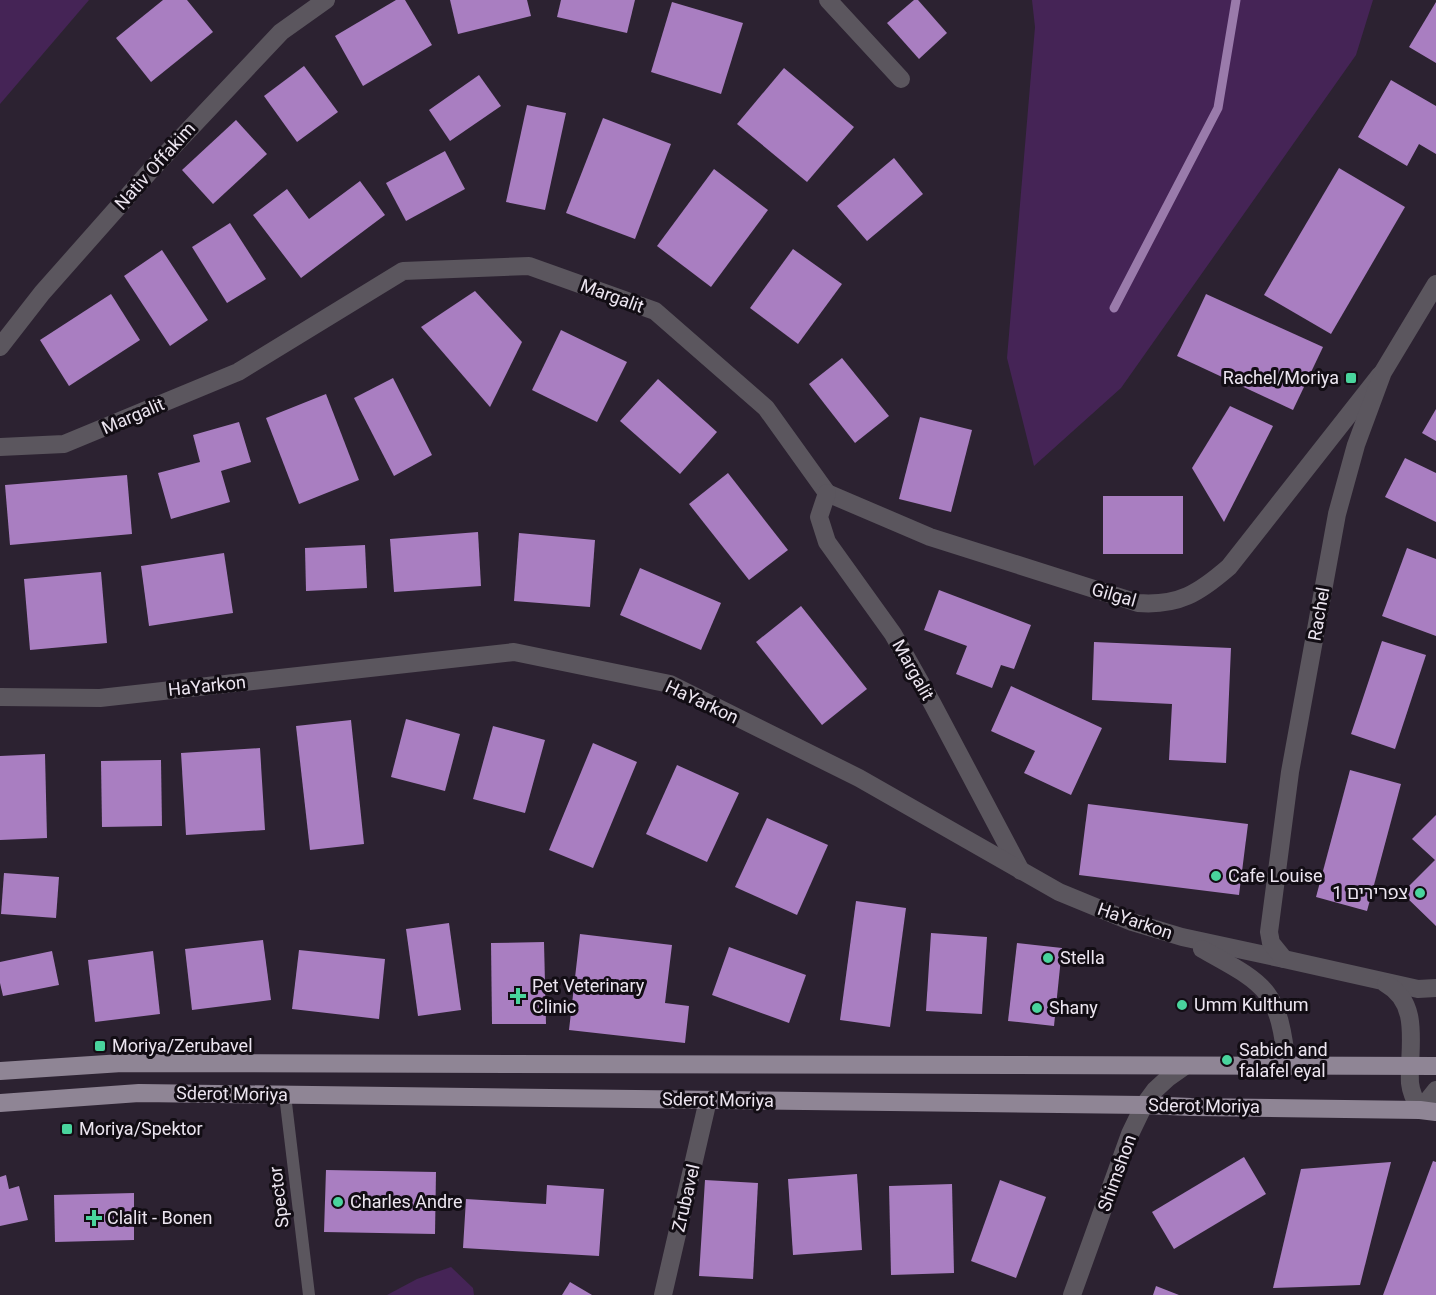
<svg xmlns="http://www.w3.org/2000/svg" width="1436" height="1295" font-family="Roboto,'Noto Sans Hebrew',sans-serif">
	<rect width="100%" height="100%" fill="#2c2231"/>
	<!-- green -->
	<g fill="#452456">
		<polygon points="0,0 89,0 0,104"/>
		<polygon points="1032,0 1373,0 1356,55 1121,388 1034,466 1007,358 1035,27"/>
		<polygon points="451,1267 473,1288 474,1295 387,1295 417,1279"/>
	</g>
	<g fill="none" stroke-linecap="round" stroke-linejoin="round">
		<!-- stream -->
		<polyline stroke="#9a7bab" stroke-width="9" points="1114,308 1218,108 1236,0"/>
	</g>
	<!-- building -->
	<g fill="#a97ec1">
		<polygon points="163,0 187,0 213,32 151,82 116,38"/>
		<polygon points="396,0 405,0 432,45 363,86 335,36"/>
		<polygon points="450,0 527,0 531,16 458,34"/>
		<polygon points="561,0 635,0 627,33 557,17"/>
		<polygon points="914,0 918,0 947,33 919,59 887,23"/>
		<polygon points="672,2 743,23 721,94 651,72"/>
		<polygon points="1436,2 1436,63 1409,47"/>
		<polygon points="304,66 338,112 297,142 264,96"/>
		<polygon points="784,68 854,127 807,182 737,124"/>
		<polygon points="479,75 501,106 450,141 429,110"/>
		<polygon points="1391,80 1436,106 1436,154 1419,144 1407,166 1358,137"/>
		<polygon points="527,105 566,113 545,210 506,202"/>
		<polygon points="603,118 671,144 635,239 566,213"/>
		<polygon points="236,120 267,154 213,204 182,170"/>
		<polygon points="445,151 465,189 406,221 386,183"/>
		<polygon points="894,158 923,194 867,241 837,206"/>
		<polygon points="1339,168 1405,207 1331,334 1264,295"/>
		<polygon points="714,169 768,210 711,287 657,246"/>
		<polygon points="360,181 385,215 301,278 253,215 287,189 309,219"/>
		<polygon points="230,223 266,279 227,303 192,247"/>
		<polygon points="793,249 842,284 798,344 750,308"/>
		<polygon points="162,250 208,320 170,346 124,276"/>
		<polygon points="475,291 522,342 490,407 421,327"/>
		<polygon points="111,294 140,340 69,386 40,340"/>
		<polygon points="1206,294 1323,347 1293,410 1177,356"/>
		<polygon points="561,330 627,362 597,422 532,390"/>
		<polygon points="842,358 889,416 855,443 809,384"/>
		<polygon points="393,378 432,455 394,476 354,398"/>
		<polygon points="658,379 717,432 680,474 620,421"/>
		<polygon points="326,394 359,480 299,504 266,418"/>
		<polygon points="1230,406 1273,426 1224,522 1192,468"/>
		<polygon points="1436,409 1436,441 1422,433"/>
		<polygon points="920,417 972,430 951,512 899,499"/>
		<polygon points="239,422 251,462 221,471 230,502 171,519 158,473 200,462 193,435"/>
		<polygon points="1405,458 1436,473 1436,522 1385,497"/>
		<polygon points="728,473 788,550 749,580 689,504"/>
		<polygon points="127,475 132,534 10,545 5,485"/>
		<rect x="1103" y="496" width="80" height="58"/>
		<polygon points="478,532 481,586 394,592 390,539"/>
		<polygon points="519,533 595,540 590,607 514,601"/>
		<polygon points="365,545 367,588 306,591 305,548"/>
		<polygon points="1407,548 1436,559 1436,636 1382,616"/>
		<polygon points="224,553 233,613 149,626 141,566"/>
		<polygon points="640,568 721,603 701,650 620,615"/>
		<polygon points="101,572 107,643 30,650 24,579"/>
		<polygon points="939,590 1031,625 1014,669 1001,665 992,688 956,674 967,646 924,630"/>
		<polygon points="801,606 867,689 822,725 756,642"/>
		<polygon points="1382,641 1426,655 1395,749 1351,734"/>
		<polygon points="1094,642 1231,648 1226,763 1169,760 1172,704 1092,700"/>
		<polygon points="1011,686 1102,728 1071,795 1024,773 1035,751 991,731"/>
		<polygon points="406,719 460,734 445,791 391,777"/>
		<polygon points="351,720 364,844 310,850 296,726"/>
		<polygon points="493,726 545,740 525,813 473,799"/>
		<polygon points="593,743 637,762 593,868 549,850"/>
		<polygon points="260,748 265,830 186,835 181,753"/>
		<polygon points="45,754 47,838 0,840 0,756"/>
		<polygon points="161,760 162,826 102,827 101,761"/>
		<polygon points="677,765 739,793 707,862 646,834"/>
		<polygon points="1350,770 1401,784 1367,911 1316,897"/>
		<polygon points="1088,804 1248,824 1239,895 1079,875"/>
		<polygon points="1436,815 1436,926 1402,893 1435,860 1412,839"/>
		<polygon points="767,818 828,845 797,915 735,887"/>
		<polygon points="4,873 59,877 56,918 1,914"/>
		<polygon points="856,901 906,908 890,1027 840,1020"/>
		<polygon points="449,923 461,1010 418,1016 406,929"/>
		<polygon points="931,933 987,937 982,1014 926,1011"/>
		<polygon points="580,934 672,945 665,1003 689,1006 685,1043 569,1030"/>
		<polygon points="263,940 271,1000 192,1010 185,949"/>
		<polygon points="544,942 546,1024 492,1024 491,943"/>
		<polygon points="1017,943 1062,948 1054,1026 1008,1021"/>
		<polygon points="729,947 806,975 789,1023 712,995"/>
		<polygon points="299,950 385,959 379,1019 292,1009"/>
		<polygon points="52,951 59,985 3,996 0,983 0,962"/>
		<polygon points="153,951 160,1014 95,1022 88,960"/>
		<polygon points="1244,1157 1266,1194 1174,1249 1152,1212"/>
		<polygon points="1433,1161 1436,1162 1436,1295 1383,1295"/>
		<polygon points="1391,1162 1360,1285 1273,1288 1301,1169"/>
		<polygon points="326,1170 436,1172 435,1234 324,1232"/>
		<polygon points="857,1174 862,1250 793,1255 788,1179"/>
		<polygon points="6,1175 9,1189 19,1186 28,1220 0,1226 0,1177"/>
		<polygon points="705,1180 758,1183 753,1279 699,1276"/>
		<polygon points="1000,1180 1046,1197 1016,1278 971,1261"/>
		<polygon points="952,1184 954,1273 891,1275 889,1186"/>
		<polygon points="547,1185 604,1189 599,1256 463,1248 466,1199 546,1204"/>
		<polygon points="134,1193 134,1240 55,1242 54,1195"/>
		<polygon points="570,1282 592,1295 562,1295"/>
		<polygon points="1156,1286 1179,1295 1153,1295"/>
	</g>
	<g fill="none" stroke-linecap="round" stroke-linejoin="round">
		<!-- service -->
		<polyline stroke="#5b565e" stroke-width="12" points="285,1095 309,1295"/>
		<!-- minor -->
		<g stroke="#5b565e" stroke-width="18">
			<polyline points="828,0 901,79"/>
			<polyline points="0,347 42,293 150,171 281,32 326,0"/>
			<polyline points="0,447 64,444 238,372 403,271 529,266 655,311 766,408 827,493"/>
			<path d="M 827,493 L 930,537 L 1138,603 C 1179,606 1199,593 1229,567 L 1380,375"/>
			<polyline points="827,493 819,517 827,542 893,634 932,703 1021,871"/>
			<polyline points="0,697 100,698 514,652 670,684 859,778 1059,892 1132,922 1182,937 1284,959"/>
			<path d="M 1202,949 C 1267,985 1279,989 1287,1067"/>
			<polyline points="663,1295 708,1100"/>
		</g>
		<!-- tertiary -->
		<g stroke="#5b565e" stroke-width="18">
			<polyline points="1436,284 1383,372 1356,445 1337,514 1290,772 1269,932 1271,943 1284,959 1418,989 1436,988"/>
			<path d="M 1386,984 C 1422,1004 1408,1049 1410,1083 C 1411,1093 1415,1101 1420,1110 L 1436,1090"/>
			<polyline points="1072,1295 1130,1134 1144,1105 1155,1090 1168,1078 1185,1066"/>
		</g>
		<!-- primary -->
		<g stroke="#8f8595" stroke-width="18">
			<polyline points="0,1071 122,1063 1436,1066"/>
			<polyline points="0,1103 139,1093 1144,1105 1191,1107 1420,1110 1436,1112"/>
		</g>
	</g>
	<!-- markers -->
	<g fill="#49d49d" stroke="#120d14" stroke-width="2">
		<rect x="1345" y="372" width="12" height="12" rx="3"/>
		<circle cx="1216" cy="876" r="6"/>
		<circle cx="1420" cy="893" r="6"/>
		<circle cx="1048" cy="958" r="6"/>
		<path d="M515 987h6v6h6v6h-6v6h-6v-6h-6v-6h6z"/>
		<circle cx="1182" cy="1005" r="6"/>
		<circle cx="1037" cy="1008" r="6"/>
		<rect x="94" y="1040" width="12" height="12" rx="3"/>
		<circle cx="1227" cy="1060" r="6"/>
		<rect x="61" y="1123" width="12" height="12" rx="3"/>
		<circle cx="338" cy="1202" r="6"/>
		<path d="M91 1209h6v6h6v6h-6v6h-6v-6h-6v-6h6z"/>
	</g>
	<g text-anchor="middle" stroke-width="6" stroke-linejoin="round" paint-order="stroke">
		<!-- street labels -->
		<g font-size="18" fill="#ece5f0" stroke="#120d14">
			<text transform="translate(155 166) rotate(-48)" y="6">Nativ Offakim</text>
			<text transform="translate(612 296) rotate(20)" y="6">Margalit</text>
			<text transform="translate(133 416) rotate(-23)" y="6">Margalit</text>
			<text transform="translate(1114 595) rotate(16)" y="6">Gilgal</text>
			<text transform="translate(1319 614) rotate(-80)" y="6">Rachel</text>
			<text transform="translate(913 670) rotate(61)" y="6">Margalit</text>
			<text transform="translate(207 686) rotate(-6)" y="6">HaYarkon</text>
			<text transform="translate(702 702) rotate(25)" y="6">HaYarkon</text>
			<text transform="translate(1135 921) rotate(19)" y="6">HaYarkon</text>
			<text transform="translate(232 1094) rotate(1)" y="6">Sderot Moriya</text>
			<text transform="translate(718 1100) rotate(1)" y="6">Sderot Moriya</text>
			<text transform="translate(1204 1106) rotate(1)" y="6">Sderot Moriya</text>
			<text transform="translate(1117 1173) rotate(-70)" y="6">Shimshon</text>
			<text transform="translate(279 1197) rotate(-97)" y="6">Spector</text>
			<text transform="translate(686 1198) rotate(-77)" y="6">Zrubavel</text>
		</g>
		<!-- poi labels -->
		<g font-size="18" fill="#ece5f0" stroke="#120d14" text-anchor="start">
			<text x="1339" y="384" text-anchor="end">Rachel/Moriya</text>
			<text x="1228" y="882">Cafe Louise</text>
			<text x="1408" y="899" text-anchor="end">צפרירים 1</text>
			<text x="1060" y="964">Stella</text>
			<text x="532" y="992">Pet Veterinary<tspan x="532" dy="21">Clinic</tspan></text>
			<text x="1194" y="1011">Umm Kulthum</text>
			<text x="1049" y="1014">Shany</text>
			<text x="112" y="1052">Moriya/Zerubavel</text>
			<text x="1239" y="1056">Sabich and<tspan x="1239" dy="21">falafel eyal</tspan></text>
			<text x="79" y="1135">Moriya/Spektor</text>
			<text x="350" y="1208">Charles Andre</text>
			<text x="107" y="1224">Clalit - Bonen</text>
		</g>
	</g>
</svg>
